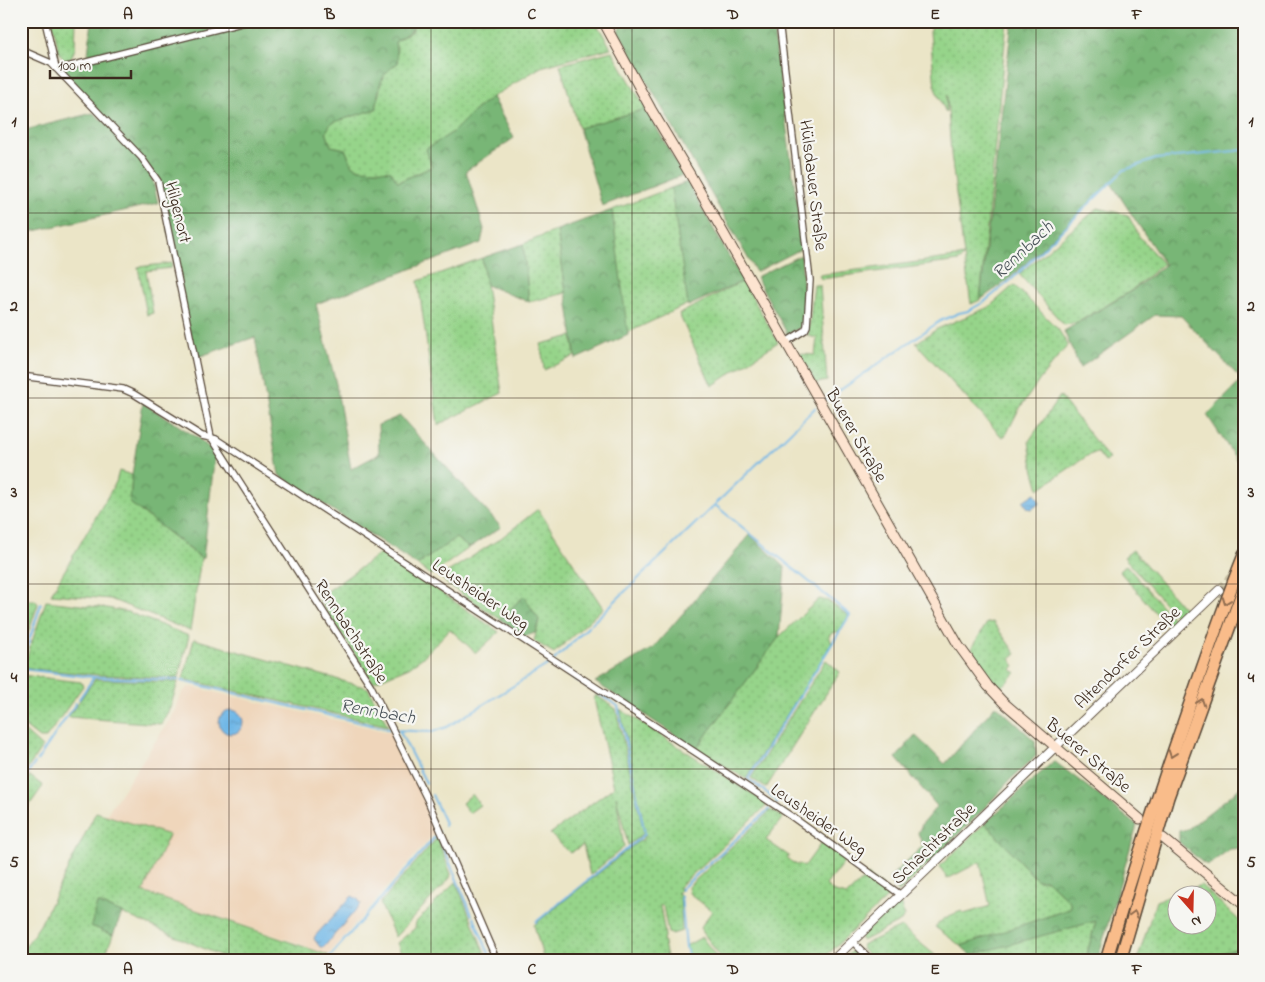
<svg xmlns="http://www.w3.org/2000/svg" width="1265" height="982" font-family="'Indie Flower',sans-serif">
	<defs>
		<pattern id="grass-dots" width="8" height="8" patternUnits="userSpaceOnUse" patternTransform="scale(1.25)"><rect width="8" height="8" fill="#96d48a"/><path d="M2 2h.1M6 6h.1" fill="none" stroke="#82b677" stroke-width="1.8" stroke-linecap="round"/></pattern>
		<pattern id="forest-crowns" width="20" height="18" patternUnits="userSpaceOnUse" patternTransform="scale(1.25)"><rect width="20" height="18" fill="#78b676"/><path d="M2 6a3 3 0 1 1 6 0M12 15a3 3 0 1 1 6 0" fill="none" stroke="#649460"/></pattern>
		<pattern id="water-ripples" width="26" height="14" patternUnits="userSpaceOnUse" patternTransform="scale(1.25)"><rect width="26" height="14" fill="#70b7e7"/><path d="M2 4q2-2 4 0t4 0M15 11q2-2 4 0t4 0" fill="none" stroke="#5d95bb"/></pattern>
	</defs>
	<rect width="100%" height="100%" fill="#f6f6f2"/>
	<filter id="ink" filterUnits="userSpaceOnUse"><feTurbulence type="fractalNoise" baseFrequency=".02" numOctaves="2"/><feDisplacementMap in="SourceGraphic" scale="10" xChannelSelector="R" yChannelSelector="G"/><feConvolveMatrix kernelMatrix="1 2 1 2 8 2 1 2 1" color-interpolation-filters="sRGB"/></filter>
	<filter id="wash" filterUnits="userSpaceOnUse"><feTurbulence type="fractalNoise" baseFrequency=".0096" numOctaves="4" result="noise"/><feDisplacementMap in="SourceGraphic" scale="20" xChannelSelector="R" yChannelSelector="G"/><feGaussianBlur stdDeviation="1.12" result="paint"/><feColorMatrix in="noise" values="0 0 0 0 0 0 0 0 0 0 0 0 0 0 0 0 0 1.4 0 .05"/><feComposite in="paint" operator="in"/></filter>
	<g filter="url(#wash)">
		<rect width="100%" height="100%" fill="#ebe5c7"/>
		<!-- built -->
		<polygon fill="#efd6bb" points="192,687 392,733 438,829 328,955 292,941 143,892 106,815 173,715 182,693 187,688"/>
		<!-- grass -->
		<g fill="url(#grass-dots)" stroke="#687f54" fill-rule="evenodd">
			<polygon points="52,21 76,21 75,49 70,60 63,59 59,52"/>
			<polygon points="412,21 595,21 611,48 541,67 492,97 473,112 453,132 427,149 432,167 398,182 391,171 359,169 352,165 345,149 331,146 326,132 331,123 376,109 382,77 388,70 397,51 395,42 413,30"/>
			<polygon points="934,21 1007,21 980,300 971,304 964,256 959,261 821,279 819,275 964,256 951,154 947,95 946,113 935,88 930,32"/>
			<polygon points="612,51 646,109 579,128 560,65"/>
			<polygon points="671,188 688,304 627,333 612,210"/>
			<polygon points="1098,208 1128,215 1139,236 1163,264 1129,292 1076,323 1064,325 1019,274"/>
			<polygon points="557,230 566,293 529,302 523,244"/>
			<polygon points="482,258 502,393 438,425 418,281"/>
			<polygon points="172,263 171,268 146,271 153,313 147,315 138,267"/>
			<polygon points="743,281 778,342 712,386 679,314"/>
			<polygon points="814,285 820,285 827,381 816,383 800,354 815,355 817,338 808,336"/>
			<polygon points="1014,285 1058,329 1068,345 1041,378 1018,411 1006,435 1002,437 916,343 937,329 989,307"/>
			<polygon points="572,336 575,356 544,370 541,344"/>
			<polygon points="1060,396 1109,459 1105,462 1097,452 1087,456 1039,489 1033,468 1029,441"/>
			<polygon points="119,471 132,475 130,503 201,558 190,631 110,599 51,594 116,482"/>
			<polygon points="538,509 603,608 554,653 534,641 539,620 523,597 500,619 447,584 440,577 501,538"/>
			<polygon points="456,538 469,548 431,575 417,565"/>
			<polygon points="1133,550 1186,611 1177,618 1124,557"/>
			<polygon points="382,552 499,632 476,653 450,629 422,658 409,667 373,682 318,598"/>
			<polygon points="1126,565 1175,621 1168,627 1120,572 1119,571"/>
			<polygon points="819,599 828,601 849,616 841,630 829,635 832,644 746,779 696,749 779,637"/>
			<polygon points="26,600 35,600 38,604 21,653 21,601"/>
			<polygon points="46,601 107,608 128,612 189,636 178,678 98,675 23,668"/>
			<polygon points="993,622 1016,654 1010,659 1015,666 1012,669 1016,673 1001,688 999,688 980,665 972,647 987,623"/>
			<polygon points="194,639 368,688 388,726 183,679"/>
			<polygon points="826,660 840,672 766,788 751,778"/>
			<polygon points="21,675 81,682 83,686 46,738 39,738 21,724"/>
			<polygon points="95,679 178,682 170,708 161,724 68,717"/>
			<polygon points="596,695 616,709 644,833 628,845 616,796 624,847 590,875 583,845 570,853 550,834 614,787 594,699"/>
			<polygon points="620,709 768,804 679,887 680,890 677,893 680,894 682,931 672,934 668,933 663,906 660,905 665,935 663,939 668,961 544,961 534,925 640,840 643,840 643,837 646,836"/>
			<polygon points="21,728 42,747 21,779"/>
			<polygon points="30,776 43,786 21,817 21,788"/>
			<polygon points="472,794 480,805 469,813 462,803"/>
			<polygon points="771,810 783,817 766,840 789,856 787,859 797,865 799,864 804,867 822,842 846,859 826,885 834,892 847,895 868,875 891,894 828,954 813,961 723,961 700,928 712,911 689,893 688,887"/>
			<polygon points="96,812 169,835 143,892 328,955 323,961 233,961 98,903 91,926 113,935 106,953 114,958 113,961 21,961 21,953 40,925"/>
			<path d="M 985,823 L 1037,880 L 1047,880 L 1070,902 L 1071,907 L 1066,910 L 961,946 L 935,927 C 942,918 953,914 962,911 L 964,914 L 990,906 L 980,862 L 947,879 L 940,866 Z"/>
			<polygon points="437,838 451,874 450,878 395,937 380,903"/>
			<polygon points="456,882 488,961 404,961 397,943 415,928 416,922"/>
			<path d="M 1201,885 L 1244,925 L 1244,946 L 1198,961 L 1137,961 L 1156,901 ZM 1208,894 L 1208,924 L 1178,924 L 1178,894 Z"/>
			<polygon points="897,902 901,905 904,916 901,921 862,941 860,937"/>
			<polygon points="1096,921 1085,961 985,961 976,953"/>
			<polygon points="901,927 942,961 874,961 863,950 862,945"/>
			<polygon points="855,948 868,961 842,961"/>
		</g>
		<!-- forest -->
		<g fill="url(#forest-crowns)" stroke="#5a704a">
			<path d="M 92,21 L 412,21 L 413,29 L 395,42 L 398,63 C 377,77 380,87 376,109 L 331,123 L 326,132 L 331,146 L 345,149 L 352,165 L 359,169 L 391,171 L 398,182 L 432,167 L 426,149 L 453,132 L 473,112 L 492,97 L 514,138 L 466,171 L 484,229 L 481,243 L 316,304 L 336,384 L 351,469 L 379,454 L 378,425 L 400,416 L 501,527 L 469,548 L 456,538 L 417,565 L 279,475 L 255,337 L 195,358 L 158,181 L 150,169 L 56,68 L 89,61 L 88,54 Z"/>
			<polygon points="637,21 772,21 803,248 756,272 618,31 620,27"/>
			<polygon points="1012,21 1244,21 1244,471 1207,415 1242,380 1181,316 1155,315 1080,368 1064,331 1130,292 1165,265 1111,183 1010,278 980,300"/>
			<polygon points="646,109 683,175 602,206 579,128"/>
			<path d="M 93,113 C 109,125 138,152 148,169 C 154,179 155,192 158,203 L 21,234 L 21,131 Z"/>
			<polygon points="687,182 743,281 688,306 671,188"/>
			<polygon points="612,210 628,335 576,359 557,230"/>
			<polygon points="523,244 529,302 486,285 482,258"/>
			<polygon points="801,255 806,324 788,335 756,277"/>
			<polygon points="143,403 198,438 215,453 203,559 130,503 132,475"/>
			<polygon points="750,535 785,567 779,637 696,749 595,682 653,648"/>
			<polygon points="524,596 539,620 535,633 523,637 500,619"/>
			<polygon points="996,705 1035,741 1036,756 1010,780 978,815 898,893 889,878 923,846 918,833 922,824 937,806 896,758 915,735 945,764"/>
			<polygon points="1054,761 1137,825 1097,961 1085,961 1096,921 971,955 961,946 1066,910 1071,907 1070,902 1047,880 1037,880 985,823"/>
			<polygon points="1244,785 1244,848 1230,849 1208,865 1203,863 1179,842 1179,831 1188,829"/>
			<polygon points="97,903 122,913 113,935 91,926"/>
			<polygon points="1244,946 1244,961 1198,961"/>
		</g>
		<!-- pitch -->
		<polygon fill="#96d48a" stroke="#687f54" points="702,937 719,961 692,961 688,955 686,946"/>
		<!-- water -->
		<g fill="url(#water-ripples)" stroke="#567082">
			<polygon points="1035,493 1040,503 1032,509 1028,508 1023,501"/>
			<circle cx="231" cy="722" r="12"/>
			<polygon points="352,896 358,899 361,904 329,941 324,947 320,947 314,939 315,936"/>
		</g>
		<g fill="none" stroke-linecap="round" stroke-linejoin="round">
			<!-- stream -->
			<g stroke="#70b7e7" stroke-width="2">
				<polyline points="826,400 940,321 959,313 968,311 984,302 1011,280 1124,170 1156,159 1244,150"/>
				<polyline points="715,505 850,615 748,779 778,801 776,803"/>
				<polyline points="554,660 815,408"/>
				<polyline points="551,663 589,688"/>
				<polyline points="21,665 41,604"/>
				<polyline points="21,669 94,677 178,680"/>
				<polyline points="182,681 389,729"/>
				<polyline points="79,699 94,677"/>
				<polyline points="394,730 432,732 447,727 552,662"/>
				<polyline points="400,732 426,783"/>
				<polyline points="37,761 76,703"/>
				<polyline points="21,784 35,763"/>
				<polyline points="432,795 445,823 444,826"/>
				<polyline points="440,840 472,915"/>
				<polyline points="681,890 681,889 769,809"/>
				<polyline points="681,896 686,947 688,955 692,961"/>
				<polyline points="474,918 492,961"/>
				<polyline points="536,922 645,834 618,706 596,692"/>
				<polyline points="326,961 439,832"/>
			</g>
		</g>
	</g>
	<g filter="url(#ink)">
		<g fill="none" stroke-linecap="round" stroke-linejoin="round">
			<!-- tertiary-tunnel -->
			<polyline stroke="#c8c0a5" stroke-width="8" stroke-dasharray="8 4" stroke-linecap="butt" points="1219,590 1235,572"/>
			<defs>
				<g id="minor">
					<polyline points="45,21 56,68"/>
					<polyline points="779,21 810,280 807,326 805,330 786,342"/>
					<polyline points="21,50 51,63 141,157 158,181 211,437 371,686 427,799 497,961"/>
					<polyline points="56,68 63,68 249,21"/>
					<polyline points="21,376 123,389 134,394 202,436 216,439 698,754 791,816 901,895"/>
					<polyline points="852,941 872,961"/>
				</g>
				<polyline id="tertiary" points="832,961 1219,590"/>
				<g id="secondary">
					<polyline points="603,21 651,109 691,176 959,646 988,686 1003,702 1140,819"/>
					<polyline points="1163,838 1244,905"/>
				</g>
				<g id="motorway">
					<path d="M 1106,961 C 1131,877 1158,795 1187,712 C 1205,660 1223,607 1244,555"/>
					<polyline points="1120,961 1168,797 1244,587"/>
				</g>
			</defs>
			<!-- minor casing -->
			<use href="#minor" stroke="#554637" stroke-width="8"/>
			<!-- tertiary casing -->
			<use href="#tertiary" stroke="#554637" stroke-width="10"/>
			<!-- secondary casing -->
			<use href="#secondary" stroke="#554637" stroke-width="11"/>
			<!-- motorway casing -->
			<use href="#motorway" stroke="#554637" stroke-width="14"/>
			<!-- minor -->
			<use href="#minor" stroke="#fff" stroke-width="5.5"/>
			<!-- tertiary -->
			<use href="#tertiary" stroke="#fff" stroke-width="8"/>
			<!-- secondary -->
			<use href="#secondary" stroke="#fde4d0" stroke-width="9"/>
			<!-- motorway -->
			<use href="#motorway" stroke="#f9bc8a" stroke-width="11"/>
		</g>
		<!-- one-way arrows -->
		<defs><path id="oneway-chevron" d="M-2-3.5L2.5 0L-2 3.5" fill="none" stroke-width="1.6" stroke-linecap="round" stroke-linejoin="round" transform="scale(1.25)"/></defs>
		<g stroke="#906c4f">
			<use href="#oneway-chevron" transform="translate(1226 601) rotate(110)"/>
			<use href="#oneway-chevron" transform="translate(1201 702) rotate(-71)"/>
			<use href="#oneway-chevron" transform="translate(1172 754) rotate(109)"/>
			<use href="#oneway-chevron" transform="translate(1134 914) rotate(-74)"/>
		</g>
	</g>
	<!-- grid -->
	<path fill="none" stroke="#3b2a1e" stroke-width="1" stroke-opacity="0.55" d="M 229,21 L 229,961M 431,21 L 431,961M 632,21 L 632,961M 834,21 L 834,961M 1036,21 L 1036,961M 21,213 L 1244,213M 21,398 L 1244,398M 21,584 L 1244,584M 21,769 L 1244,769"/>
	<g text-anchor="middle" stroke-width="4.5" stroke-linejoin="round" paint-order="stroke">
		<!-- street labels -->
		<g font-size="18" fill="#3b2a1e" stroke="#f6f6f2">
			<text transform="translate(814 185) rotate(83)" y="6">Hülsdauer Straße</text>
			<text transform="translate(179 212) rotate(76)" y="6">Hilgenort</text>
			<text transform="translate(857 435) rotate(60)" y="6">Buerer Straße</text>
			<text transform="translate(481 594) rotate(34)" y="6">Leusheider Weg</text>
			<text transform="translate(352 631) rotate(57)" y="6">Rennbachstraße</text>
			<text transform="translate(1127 657) rotate(-44)" y="6">Altendorfer Straße</text>
			<text transform="translate(1089 755) rotate(40)" y="6">Buerer Straße</text>
			<text transform="translate(819 819) rotate(35)" y="6">Leusheider Weg</text>
			<text transform="translate(933 843) rotate(-44)" y="6">Schachtstraße</text>
		</g>
		<!-- water labels -->
		<g font-size="19" font-style="italic" fill="#4b545a" stroke="#f6f6f2">
			<text transform="translate(1022 249) rotate(-43)" y="7">Rennbach</text>
			<text transform="translate(378 710) rotate(10)" y="7">Rennbach</text>
		</g>
	</g>
	<!-- margin -->
	<rect width="1265" height="982" fill="none" stroke="#f6f6f2" stroke-width="55"/>
	<!-- north arrow -->
	<g transform="translate(1192 910) rotate(160)"><circle r="24" fill="#f6f6f2" stroke="#aba49d"/>
	<path d="M0-4L9 19L0 12L-9 19Z" fill="#c8321e"/>
	<text y="-8" font-size="14" font-weight="bold" text-anchor="middle" fill="#3b2a1e">N</text>
	</g>
	<!-- scale -->
	<path d="M50 70v8h81v-8" fill="none" stroke="#3b2a1e" stroke-width="2.5"/>
	<text x="58" y="70" font-size="15" fill="#3b2a1e" stroke="#f6f6f2" stroke-width="4" paint-order="stroke">100 m</text>
	<rect x="28" y="28" width="1210" height="926" fill="none" stroke="#3b2a1e" stroke-width="2"/>
	<g font-size="16" text-anchor="middle" font-weight="bold" fill="#3b2a1e">
		<text x="128" y="19">A</text>
		<text x="330" y="19">B</text>
		<text x="532" y="19">C</text>
		<text x="733" y="19">D</text>
		<text x="935" y="19">E</text>
		<text x="1137" y="19">F</text>
		<text x="14" y="126">1</text>
		<text x="1251" y="126">1</text>
		<text x="14" y="311">2</text>
		<text x="1251" y="311">2</text>
		<text x="14" y="497">3</text>
		<text x="1251" y="497">3</text>
		<text x="14" y="682">4</text>
		<text x="1251" y="682">4</text>
		<text x="14" y="867">5</text>
		<text x="1251" y="867">5</text>
		<text x="128" y="974">A</text>
		<text x="330" y="974">B</text>
		<text x="532" y="974">C</text>
		<text x="733" y="974">D</text>
		<text x="935" y="974">E</text>
		<text x="1137" y="974">F</text>
	</g>
</svg>
